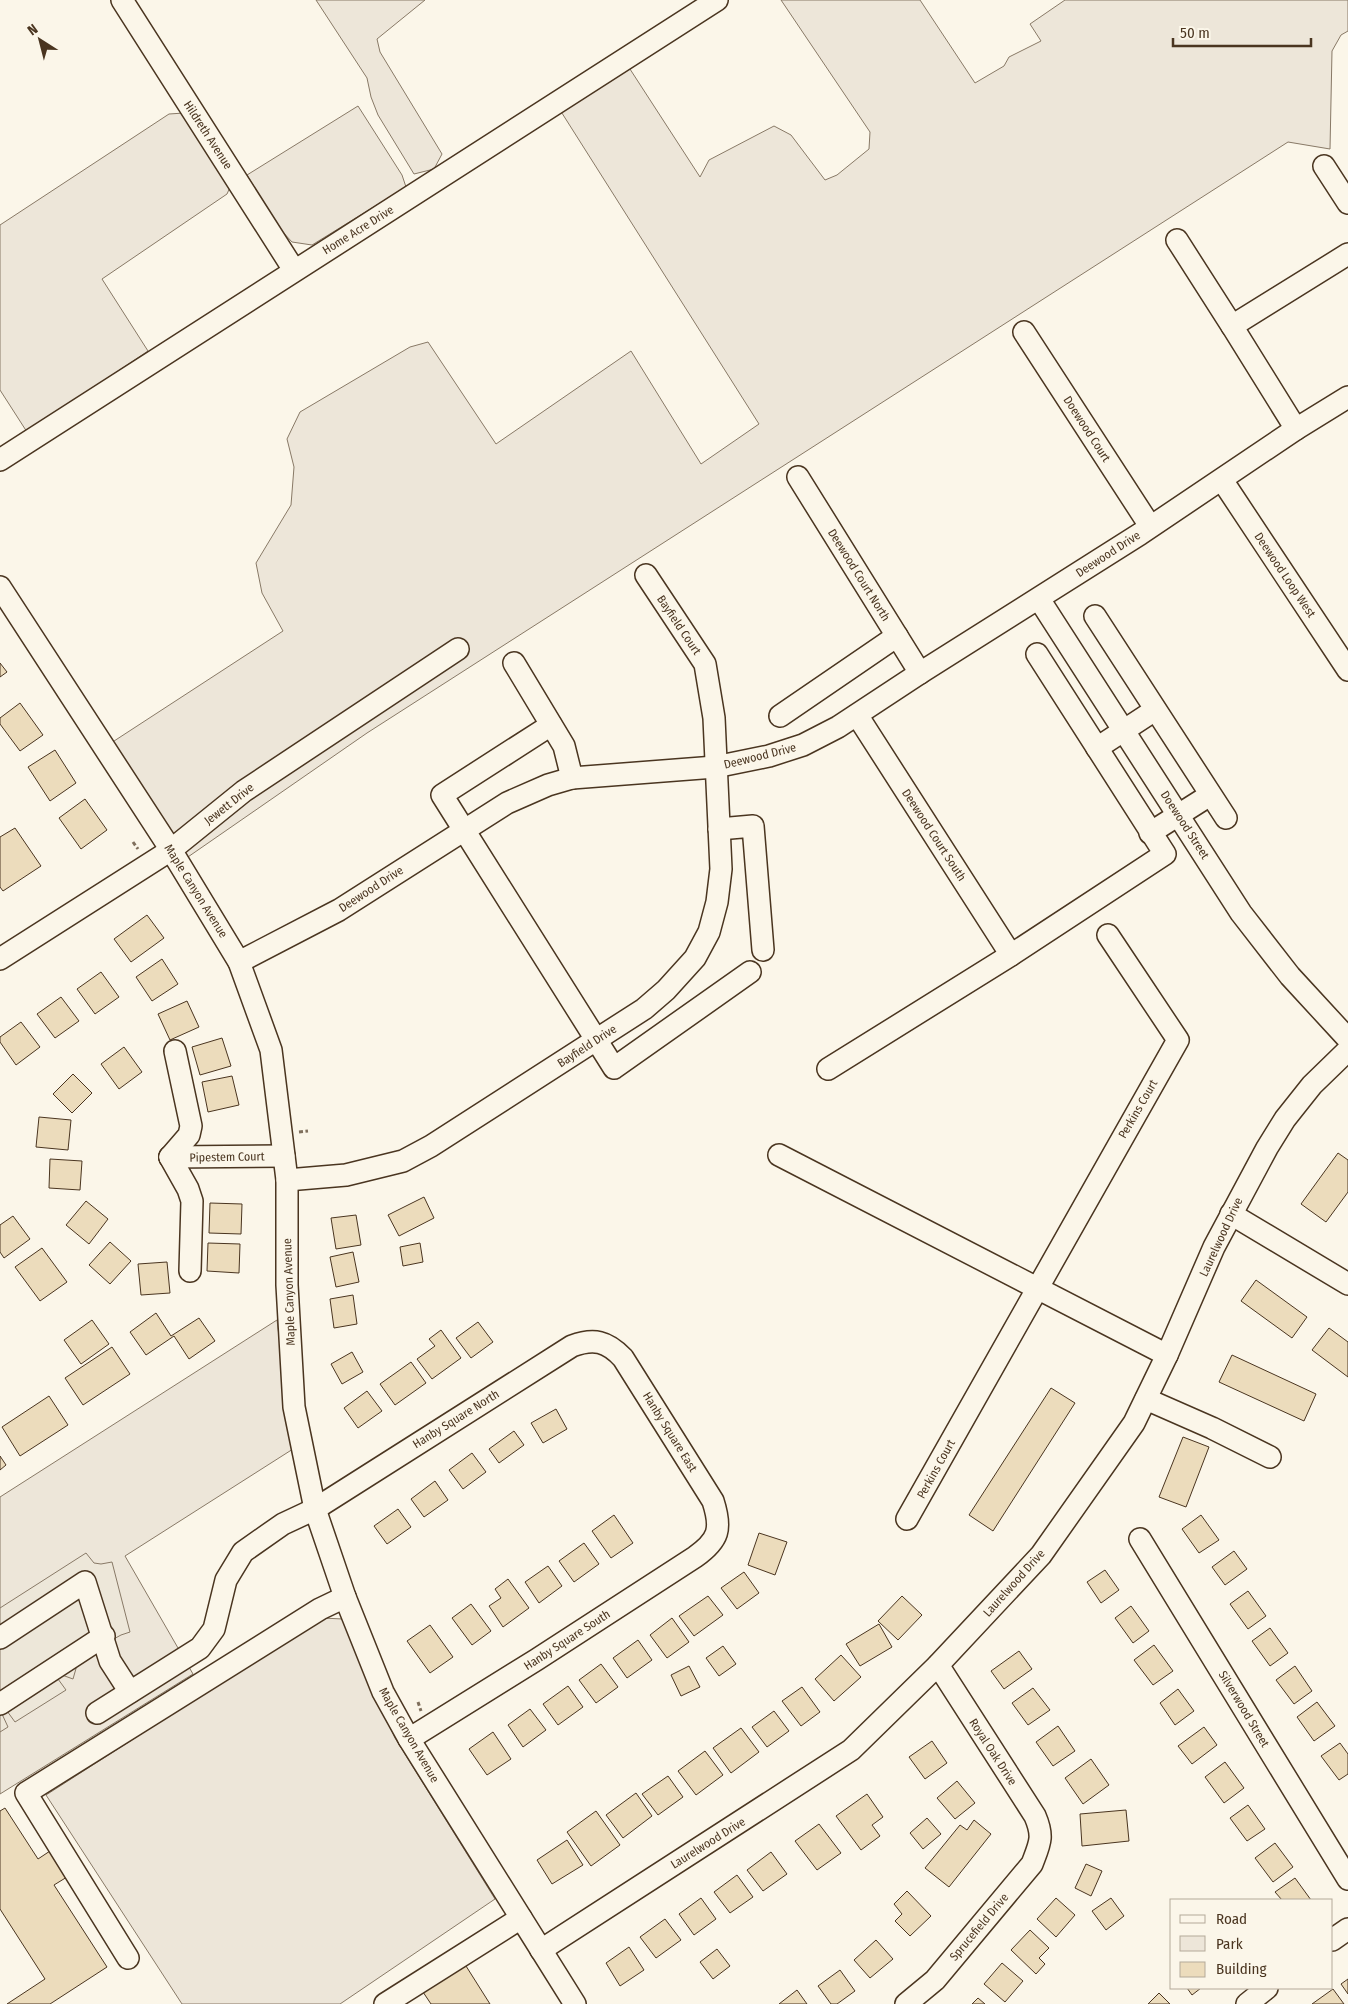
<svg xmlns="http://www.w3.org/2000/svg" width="1348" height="2004" font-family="'Fira Sans Condensed',sans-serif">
	<rect width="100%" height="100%" fill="#fbf6e9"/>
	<!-- green -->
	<g fill="#ede6d9" stroke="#887966">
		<polygon points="316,0 425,0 377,39 380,52 442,154 434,169 414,174 378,115 371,97 367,78"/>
		<polygon points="781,0 920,0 975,83 1004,66 1009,57 1041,41 1030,24 1065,0 1348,0 1348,31 1341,35 1332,51 1330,149 1288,142 367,733 185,859 111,743 283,631 262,593 256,563 291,505 294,467 287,439 300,412 410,347 428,342 496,444 631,351 701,464 759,424 560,110 628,66 700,177 709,160 774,126 791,135 825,180 837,175 869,149 870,132"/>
		<polygon points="358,106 402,175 406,187 312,245 292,242 280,229 247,175"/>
		<polygon points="184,113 231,185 227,194 102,279 148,351 27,432 0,390 0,225 169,114"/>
		<polygon points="277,1320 293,1449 125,1556 193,1674 0,1794 0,1497"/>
		<polygon points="322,1618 343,1619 359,1660 395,1738 495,1899 340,2004 182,2004 46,1795"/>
	</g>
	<!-- parking -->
	<polygon fill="#ede7d9" stroke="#887966" points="86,1553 94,1563 101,1564 112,1562 130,1632 121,1635 79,1658 73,1679 62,1675 58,1679 66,1690 15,1722 7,1711 2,1714 8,1727 0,1732 0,1608"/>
	<!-- building -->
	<g fill="#ecdcbc" stroke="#4a3520">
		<polygon points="0,663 7,672 0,677"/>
		<polygon points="20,703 43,735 20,751 0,724 0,718"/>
		<polygon points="55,750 76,783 50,801 28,767"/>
		<polygon points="85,799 107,830 81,849 59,818"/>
		<polygon points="15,828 41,866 3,891 0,887 0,837"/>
		<polygon points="147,915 164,938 131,962 114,939"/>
		<polygon points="162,959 178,984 152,1001 136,977"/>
		<polygon points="101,972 119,997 95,1014 77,989"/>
		<polygon points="61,997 79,1021 55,1038 37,1014"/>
		<polygon points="187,1001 199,1027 170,1040 158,1014"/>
		<polygon points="21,1022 40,1047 16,1065 0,1042 0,1037"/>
		<polygon points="222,1038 231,1066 200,1075 192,1047"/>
		<polygon points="124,1047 142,1072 119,1089 101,1064"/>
		<polygon points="73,1074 92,1093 72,1113 53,1094"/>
		<polygon points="232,1076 239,1105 208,1112 202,1082"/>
		<polygon points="39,1117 71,1120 68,1150 36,1147"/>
		<polygon points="1338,1153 1348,1160 1348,1192 1326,1222 1301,1204"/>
		<polygon points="50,1159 82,1161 80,1190 49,1188"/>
		<polygon points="424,1197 434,1218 399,1236 388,1215"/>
		<polygon points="86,1201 108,1219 89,1244 66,1225"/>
		<polygon points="210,1203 242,1204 241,1234 209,1233"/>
		<polygon points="356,1215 361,1245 336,1249 331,1218"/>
		<polygon points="13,1216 30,1239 4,1258 0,1252 0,1225"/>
		<polygon points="110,1242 131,1261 110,1284 89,1265"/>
		<polygon points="208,1243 240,1244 239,1273 207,1271"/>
		<polygon points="420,1243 423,1262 403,1266 400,1247"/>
		<polygon points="42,1248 67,1282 40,1301 15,1267"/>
		<polygon points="353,1252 359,1282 336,1287 330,1257"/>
		<polygon points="167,1262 170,1293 141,1295 138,1264"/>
		<polygon points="1256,1280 1307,1317 1292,1338 1241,1301"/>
		<polygon points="353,1295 357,1324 334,1328 330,1299"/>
		<polygon points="156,1313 171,1336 199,1318 215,1341 189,1359 174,1336 146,1355 130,1332"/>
		<polygon points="92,1320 109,1344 81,1364 64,1340"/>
		<polygon points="478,1322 493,1342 471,1358 456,1338"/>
		<polygon points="1329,1328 1348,1342 1348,1377 1312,1350"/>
		<polygon points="441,1330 461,1358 432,1379 417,1359 435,1346 429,1339"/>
		<polygon points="112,1347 130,1374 83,1405 65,1378"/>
		<polygon points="352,1352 363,1372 342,1384 331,1364"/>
		<polygon points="1232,1355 1316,1394 1304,1421 1219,1382"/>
		<polygon points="411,1362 426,1383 395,1405 380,1384"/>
		<polygon points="1051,1388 1075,1403 993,1531 969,1515"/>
		<polygon points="367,1391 382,1411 358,1428 344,1408"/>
		<polygon points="49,1396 68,1425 20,1456 2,1427"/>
		<polygon points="556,1409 567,1429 543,1443 531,1423"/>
		<polygon points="514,1431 524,1445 499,1463 489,1449"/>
		<polygon points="1183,1437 1209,1447 1186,1507 1159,1497"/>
		<polygon points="472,1453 486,1472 463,1489 449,1470"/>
		<polygon points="0,1456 6,1465 0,1470"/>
		<polygon points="435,1481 448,1500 424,1517 411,1499"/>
		<polygon points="398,1509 411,1527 387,1544 374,1526"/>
		<polygon points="614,1515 633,1543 611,1558 592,1531"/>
		<polygon points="1201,1515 1219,1540 1199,1553 1182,1529"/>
		<polygon points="759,1533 787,1542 775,1575 748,1565"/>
		<polygon points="584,1543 599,1564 574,1582 559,1561"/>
		<polygon points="1234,1551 1247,1569 1225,1585 1212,1567"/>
		<polygon points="548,1566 562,1586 539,1603 525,1582"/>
		<polygon points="1105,1570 1119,1590 1101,1603 1087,1582"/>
		<polygon points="744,1572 759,1593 737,1609 721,1588"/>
		<polygon points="508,1579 529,1608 503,1627 489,1606 501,1598 495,1589"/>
		<polygon points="1248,1591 1266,1616 1248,1629 1230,1604"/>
		<polygon points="708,1596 723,1615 694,1636 679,1616"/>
		<polygon points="902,1596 922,1615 898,1640 878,1621"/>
		<polygon points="471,1604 491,1631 472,1645 452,1618"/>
		<polygon points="1131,1606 1149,1631 1133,1643 1115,1618"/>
		<polygon points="672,1618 689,1642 667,1658 650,1635"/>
		<polygon points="879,1624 892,1647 860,1666 846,1644"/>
		<polygon points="430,1625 453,1657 430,1673 407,1641"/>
		<polygon points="1270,1628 1288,1653 1270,1666 1252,1641"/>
		<polygon points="638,1640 652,1660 627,1678 613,1658"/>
		<polygon points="1154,1645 1173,1671 1153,1685 1134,1660"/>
		<polygon points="723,1646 736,1664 719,1676 706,1658"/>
		<polygon points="1019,1651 1032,1669 1004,1689 991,1671"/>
		<polygon points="841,1655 861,1677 834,1701 815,1679"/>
		<polygon points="601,1664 618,1687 596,1703 579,1680"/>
		<polygon points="689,1666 700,1687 681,1696 671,1675"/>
		<polygon points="1295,1666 1312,1691 1294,1704 1276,1680"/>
		<polygon points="568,1686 583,1707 558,1725 543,1704"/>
		<polygon points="802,1687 820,1712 801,1726 782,1701"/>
		<polygon points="1033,1688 1050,1710 1028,1725 1012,1703"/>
		<polygon points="1178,1689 1194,1711 1175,1725 1160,1703"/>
		<polygon points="1317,1702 1335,1726 1314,1741 1297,1717"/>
		<polygon points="530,1709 546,1730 523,1747 508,1725"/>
		<polygon points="774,1711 789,1731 767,1747 752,1727"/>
		<polygon points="1058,1726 1075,1751 1053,1766 1036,1742"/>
		<polygon points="1204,1727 1217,1745 1192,1764 1178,1746"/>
		<polygon points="741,1728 759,1752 731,1773 713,1748"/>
		<polygon points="493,1732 511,1759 487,1775 469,1749"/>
		<polygon points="932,1741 947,1763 925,1779 909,1757"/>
		<polygon points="1340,1743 1348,1754 1348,1774 1339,1780 1321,1756"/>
		<polygon points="705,1751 723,1775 696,1795 678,1771"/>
		<polygon points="1091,1759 1109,1785 1083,1804 1065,1778"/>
		<polygon points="1225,1762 1244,1788 1224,1803 1205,1777"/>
		<polygon points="668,1776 683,1797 658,1815 642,1794"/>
		<polygon points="957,1781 975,1803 955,1819 937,1798"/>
		<polygon points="636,1793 652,1816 623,1838 606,1815"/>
		<polygon points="867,1794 883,1817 872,1825 880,1836 861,1850 836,1816"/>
		<polygon points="1248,1805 1265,1829 1247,1841 1230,1818"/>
		<polygon points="5,1808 38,1859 50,1851 67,1877 54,1885 107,1967 50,2004 7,2004 45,1979 0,1909 0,1811"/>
		<polygon points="1126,1810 1129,1841 1082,1846 1080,1814"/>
		<polygon points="596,1811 620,1845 591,1866 567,1832"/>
		<polygon points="927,1818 941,1834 923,1849 910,1833"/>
		<polygon points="974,1820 991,1834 949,1887 925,1868 960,1825 967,1830"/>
		<polygon points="819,1824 841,1853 817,1870 795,1841"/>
		<polygon points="567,1840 583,1865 552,1884 537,1860"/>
		<polygon points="1275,1843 1293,1867 1273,1882 1255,1858"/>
		<polygon points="771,1852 787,1874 763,1891 747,1870"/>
		<polygon points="1086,1864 1102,1871 1091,1896 1075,1888"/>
		<polygon points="737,1875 753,1897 730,1913 714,1892"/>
		<polygon points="1295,1878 1311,1900 1282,1900 1275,1892"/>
		<polygon points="907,1891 931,1916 910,1936 895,1921 902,1914 894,1904"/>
		<polygon points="701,1898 716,1919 694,1935 679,1914"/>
		<polygon points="1056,1898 1075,1915 1056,1937 1037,1919"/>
		<polygon points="1111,1898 1124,1916 1106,1930 1092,1911"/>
		<polygon points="665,1919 681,1940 656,1958 640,1937"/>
		<polygon points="1030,1930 1049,1948 1039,1958 1045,1964 1036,1974 1011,1950"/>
		<polygon points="876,1940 893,1959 870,1978 854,1960"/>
		<polygon points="629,1947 644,1970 620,1986 606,1963"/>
		<polygon points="717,1949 730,1966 713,1979 700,1962"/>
		<polygon points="1002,1963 1023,1981 1005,2002 984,1984"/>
		<polygon points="466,1966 490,2004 431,2004 423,1992"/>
		<polygon points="840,1970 855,1991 837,2004 831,2004 818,1986"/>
		<polygon points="1348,1979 1348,1994 1341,1984"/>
		<polygon points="1187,1988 1201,1988 1192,1995"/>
		<polygon points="1333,1989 1344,2004 1312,2004"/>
		<polygon points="797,1990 807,2004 779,2004"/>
		<polygon points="1159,1993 1170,2004 1148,2004"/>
		<polygon points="978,1998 985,2004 972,2004"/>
	</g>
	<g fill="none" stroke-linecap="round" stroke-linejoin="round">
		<defs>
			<g id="minor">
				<polyline points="122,0 294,270"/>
				<polyline points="1324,166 1348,203"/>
				<polyline points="1177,240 1232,326"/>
				<polyline points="1024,332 1150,526"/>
				<polyline points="1296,429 1232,326 1348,254"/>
				<polyline points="0,460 717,0"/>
				<polyline points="798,477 920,673"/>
				<polyline points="1222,480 1348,670"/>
				<polyline points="0,587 171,850 239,962 271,1050 287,1180 287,1285 294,1407 315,1509 345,1597 383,1692 409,1739 575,2004"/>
				<polyline points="1039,599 1241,913 1290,976 1348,1039"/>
				<polyline points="1095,616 1226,818"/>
				<polyline points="514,663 564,746 572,778"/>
				<polyline points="857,715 1011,955"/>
				<polyline points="780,716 897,636"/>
				<polyline points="551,725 442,795 614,1068 750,972"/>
				<polyline points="1097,748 1155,710"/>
				<polyline points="719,829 753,826 763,950"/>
				<polyline points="1150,833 1210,795"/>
				<polyline points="0,959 171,850 244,791 458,649"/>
				<polyline points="239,962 339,910 507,803 548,785 572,778 715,767 769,756 803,745 838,727 920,673 1140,534 1296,429 1348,397"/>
				<polyline points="828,1069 1011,955 1165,854 1037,654"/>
				<polyline points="779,1155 1167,1355"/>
				<polyline points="170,1157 188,1189 192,1201 190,1271"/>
				<polyline points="170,1157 189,1135 191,1126 175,1051"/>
				<polyline points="170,1157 284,1156"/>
				<polyline points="287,1180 346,1175 403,1161 431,1146 644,1009 666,990 695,958 709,932 717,902 721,869 714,718 705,664 646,575"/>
				<polyline points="1231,1214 1348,1284"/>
				<polyline points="1146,1399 1212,1428 1270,1457"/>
				<polyline points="907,1519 1178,1040 1108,935"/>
				<polyline points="1140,1539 1348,1879"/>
				<polyline points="0,1638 85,1582 110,1661 130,1692"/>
				<polyline points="0,1704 104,1636"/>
				<path d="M 97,1713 L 200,1648 L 214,1629 L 226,1580 L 243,1552 L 283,1524 L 315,1509 L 572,1346 C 594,1338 607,1341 623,1358 L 713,1501 C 722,1529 719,1540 695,1557 L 536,1660 L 409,1739"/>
				<polyline points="1332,1940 1348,1929"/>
				<polyline points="541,1950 851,1750 938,1665 1041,1555 1134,1423 1167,1355 1214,1247 1267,1148 1285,1119 1312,1085 1348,1050"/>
				<polyline points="128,1958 26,1793 320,1609 345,1597"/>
				<polyline points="385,2004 521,1918"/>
				<path d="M 906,2004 L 935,1980 L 1032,1864 C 1040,1843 1044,1837 1035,1816 L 938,1665"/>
				<polyline points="1247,2004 1267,1988"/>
			</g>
		</defs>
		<!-- minor casing -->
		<use href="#minor" stroke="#4a3520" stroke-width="24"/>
		<!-- path -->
		<g stroke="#7f6f5c" stroke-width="3" stroke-dasharray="4 2.5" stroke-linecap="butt">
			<polyline points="133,842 138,849"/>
			<polyline points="299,1132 308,1131"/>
			<polyline points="418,1702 421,1711"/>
		</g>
		<!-- minor -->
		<use href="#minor" stroke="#fbf6e9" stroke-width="21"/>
	</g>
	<g text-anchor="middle" stroke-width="4" stroke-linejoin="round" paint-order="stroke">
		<!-- street labels -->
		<g font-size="12" fill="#4a3520" stroke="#fbf6e9">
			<text transform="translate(208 135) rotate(57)" y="4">Hildreth Avenue</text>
			<text transform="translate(358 230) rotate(-32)" y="4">Home Acre Drive</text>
			<text transform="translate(1087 429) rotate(57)" y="4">Doewood Court</text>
			<text transform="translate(1108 554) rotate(-33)" y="4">Deewood Drive</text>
			<text transform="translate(859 575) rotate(58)" y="4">Deewood Court North</text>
			<text transform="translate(1285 575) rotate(56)" y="4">Deewood Loop West</text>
			<text transform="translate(679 625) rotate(56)" y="4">Bayfield Court</text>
			<text transform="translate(760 756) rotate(-14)" y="4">Deewood Drive</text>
			<text transform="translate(229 804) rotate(-38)" y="4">Jewett Drive</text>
			<text transform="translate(1185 825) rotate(57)" y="4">Doewood Street</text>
			<text transform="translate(934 835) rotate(57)" y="4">Deewood Court South</text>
			<text transform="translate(371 889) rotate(-33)" y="4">Deewood Drive</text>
			<text transform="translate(196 891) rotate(58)" y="4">Maple Canyon Avenue</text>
			<text transform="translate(587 1046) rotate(-33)" y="4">Bayfield Drive</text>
			<text transform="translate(1138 1109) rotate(-60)" y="4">Perkins Court</text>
			<text transform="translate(227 1157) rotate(-1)" y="4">Pipestem Court</text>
			<text transform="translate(1221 1237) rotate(-65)" y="4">Laurelwood Drive</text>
			<text transform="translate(289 1292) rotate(-92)" y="4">Maple Canyon Avenue</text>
			<text transform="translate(456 1419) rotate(-32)" y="4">Hanby Square North</text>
			<text transform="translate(670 1432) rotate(58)" y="4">Hanby Square East</text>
			<text transform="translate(936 1469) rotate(-61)" y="4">Perkins Court</text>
			<text transform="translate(1014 1583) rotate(-48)" y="4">Laurelwood Drive</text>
			<text transform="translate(567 1640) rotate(-33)" y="4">Hanby Square South</text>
			<text transform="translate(1244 1709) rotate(59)" y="4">Silverwood Street</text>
			<text transform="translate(409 1735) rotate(60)" y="4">Maple Canyon Avenue</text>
			<text transform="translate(993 1752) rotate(57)" y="4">Royal Oak Drive</text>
			<text transform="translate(708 1843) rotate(-32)" y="4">Laurelwood Drive</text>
			<text transform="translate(979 1927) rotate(-50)" y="4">Sprucefield Drive</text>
		</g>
	</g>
	<!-- legend -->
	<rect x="1170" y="1899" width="162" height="90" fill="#fbf6e9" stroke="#b4a999"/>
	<rect x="1180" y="1915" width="25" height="8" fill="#fbf6e9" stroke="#b4a999"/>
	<text x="1216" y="1924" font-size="15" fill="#4a3520">Road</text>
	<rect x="1180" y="1936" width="25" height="15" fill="#ede6d9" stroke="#b4a999"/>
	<text x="1216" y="1949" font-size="15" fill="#4a3520">Park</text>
	<rect x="1180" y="1962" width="25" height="15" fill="#ecdcbc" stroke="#b4a999"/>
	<text x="1216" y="1974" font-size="15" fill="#4a3520">Building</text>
	<!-- north arrow -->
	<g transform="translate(40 40) rotate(324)" stroke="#fbf6e9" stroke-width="4" paint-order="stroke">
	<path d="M0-4L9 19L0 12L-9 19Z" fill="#4a3520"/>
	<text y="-8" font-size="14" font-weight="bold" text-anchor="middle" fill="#4a3520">N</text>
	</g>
	<!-- scale -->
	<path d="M1173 38v8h138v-8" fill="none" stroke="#4a3520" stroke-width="2.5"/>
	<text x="1180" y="38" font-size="15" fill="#4a3520" stroke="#fbf6e9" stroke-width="4" paint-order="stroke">50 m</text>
</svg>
